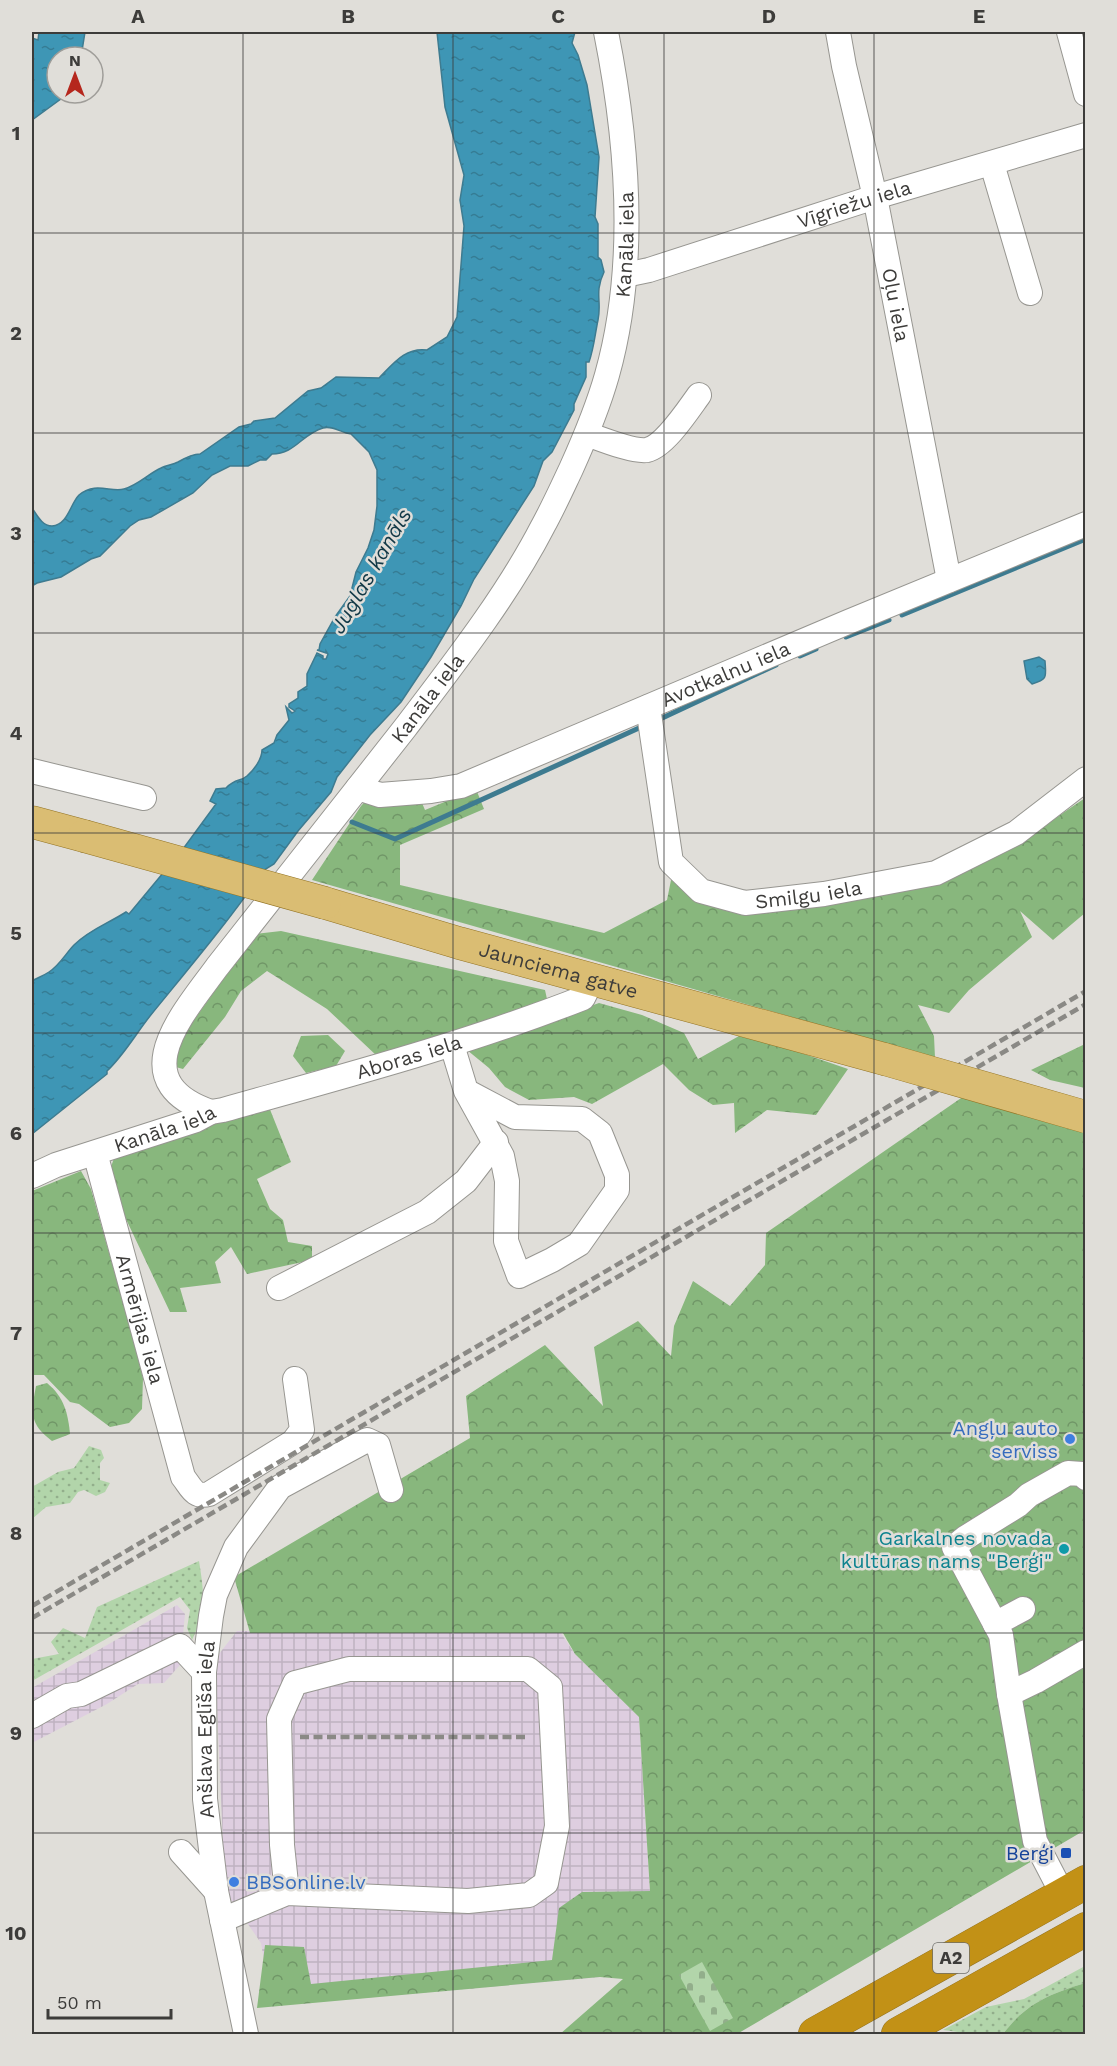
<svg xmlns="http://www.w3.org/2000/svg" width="1117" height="2066" font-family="'Work Sans',sans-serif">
	<defs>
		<pattern id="industrial-grid" width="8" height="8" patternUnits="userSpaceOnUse" patternTransform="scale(1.5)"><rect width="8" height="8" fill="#decee0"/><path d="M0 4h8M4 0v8" fill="none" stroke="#bfb2c1"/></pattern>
		<pattern id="grass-dots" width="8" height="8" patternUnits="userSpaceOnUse" patternTransform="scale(1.5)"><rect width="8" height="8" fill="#b2d5aa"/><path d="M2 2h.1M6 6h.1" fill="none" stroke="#92ae8b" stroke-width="1.8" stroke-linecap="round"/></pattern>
		<pattern id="forest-crowns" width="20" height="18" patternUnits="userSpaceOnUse" patternTransform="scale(1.5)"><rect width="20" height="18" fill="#88b77d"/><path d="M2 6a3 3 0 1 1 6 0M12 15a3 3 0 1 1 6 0" fill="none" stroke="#709667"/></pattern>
		<pattern id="cemetery-stones" width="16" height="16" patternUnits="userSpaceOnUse" patternTransform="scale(1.5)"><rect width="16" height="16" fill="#b2d5aa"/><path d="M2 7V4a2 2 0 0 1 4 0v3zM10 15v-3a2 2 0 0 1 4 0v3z" fill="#92ae8b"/></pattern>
		<pattern id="water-ripples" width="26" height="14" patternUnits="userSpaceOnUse" patternTransform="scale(1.5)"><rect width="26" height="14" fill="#3e96b5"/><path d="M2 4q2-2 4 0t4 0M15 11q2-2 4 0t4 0" fill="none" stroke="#357c94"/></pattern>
	</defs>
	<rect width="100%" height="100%" fill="#e0ded9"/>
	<!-- industrial -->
	<g fill="url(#industrial-grid)">
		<polygon points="177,1605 185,1614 180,1665 164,1683 138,1684 107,1704 32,1743 32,1688"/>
		<polygon points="558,1629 575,1654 639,1717 650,1891 600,1977 272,2006 261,1943 225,1891 215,1659 237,1631"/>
	</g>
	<!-- grass -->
	<g fill="url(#grass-dots)">
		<polygon points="89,1446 101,1450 104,1458 100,1463 100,1480 110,1483 105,1492 96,1496 84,1490 78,1492 70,1503 46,1507 32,1519 32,1487 58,1472 74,1468"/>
		<path d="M 199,1561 C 204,1593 207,1610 192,1640 L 187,1628 L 190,1610 L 180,1597 L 32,1681 L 32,1659 L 59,1654 L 51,1642 L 63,1628 L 85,1638 L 97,1607 Z"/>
		<path d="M 1085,1966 L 1085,1983 C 1050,1994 1026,2003 1003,2034 L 973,2034 L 943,2030 L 986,2007 L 1024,1999 Z"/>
	</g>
	<!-- forest -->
	<g fill="url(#forest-crowns)">
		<polygon points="379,786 416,789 425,810 476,789 484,809 400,845 400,885 604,933 667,900 674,865 749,908 1022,841 1085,798 1085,913 1053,940 1020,911 1032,937 969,990 949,1013 918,1005 934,1036 935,1058 312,880 361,806"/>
		<polygon points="281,931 545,990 547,999 514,1013 377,1056 327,1009 267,971 241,991 225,1017 183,1069 172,1066 177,1044 255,934"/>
		<polygon points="599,1003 642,1015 684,1033 698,1059 739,1036 781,1046 848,1069 816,1115 767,1110 735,1133 734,1103 713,1105 689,1090 663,1064 592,1104 574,1097 529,1100 505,1087 489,1068 467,1050"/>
		<polygon points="328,1035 345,1051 336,1066 306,1073 293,1056 301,1036"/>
		<polygon points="1085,1044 1085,1088 1050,1080 1031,1070"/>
		<polygon points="964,1096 1085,1132 1085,1830 737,2034 710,2034 706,2032 703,2034 560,2034 623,1979 600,1977 257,2008 265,1945 304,1947 311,1984 552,1960 559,1908 582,1892 650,1891 639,1717 575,1654 563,1633 250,1633 234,1577 470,1438 466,1396 545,1345 603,1406 594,1347 638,1321 671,1356 674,1326 693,1281 730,1306 765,1265 766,1233"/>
		<polygon points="269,1107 291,1162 257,1179 270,1209 283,1220 288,1242 312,1246 312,1260 247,1274 231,1247 215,1262 221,1283 180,1288 187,1312 170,1312 107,1179 115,1155"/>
		<polygon points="81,1171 91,1189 128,1320 143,1378 142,1409 129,1423 110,1427 79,1404 70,1402 44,1375 32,1375 32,1191"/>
		<path d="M 47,1383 C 64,1397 68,1413 70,1434 L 52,1441 C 29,1424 31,1412 36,1386 Z"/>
		<path d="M 1085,1983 L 1085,2034 L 1003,2034 C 1026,2003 1050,1994 1085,1983 Z"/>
	</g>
	<!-- cemetery -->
	<polygon fill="url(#cemetery-stones)" points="702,1962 733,2018 710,2031 679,1975"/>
	<!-- water -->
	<g fill="url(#water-ripples)" stroke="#3e7b90" stroke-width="1.5">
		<polygon points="39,32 85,32 81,57 57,57 57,93 69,93 32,120 32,38 38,40"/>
		<path d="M 437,32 L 575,32 L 572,43 L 578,55 L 587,85 L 599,157 L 595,217 L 598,224 L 598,257 L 601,260 L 604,272 C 594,293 602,301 598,320 C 595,334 594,348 589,362 L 586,362 L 586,377 L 574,404 L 574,410 L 552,452 L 543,461 L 534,486 L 474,579 L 461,606 L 431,657 L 401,702 L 370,735 L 337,777 L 331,792 L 298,831 L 274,864 L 264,870 C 229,921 189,968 150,1016 C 135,1035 124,1055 107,1071 L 107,1074 L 32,1134 L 32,981 C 37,978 43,976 49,972 C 60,965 66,953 74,945 C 89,930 109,923 126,912 L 129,914 L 183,849 L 216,804 L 210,801 L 216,789 L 226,788 C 236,778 240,782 247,776 C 254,770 262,759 262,750 L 274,743 L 277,735 L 289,720 L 286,707 L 292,713 L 295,711 L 289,707 L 289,704 L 298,698 L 298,692 L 307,686 L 307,674 L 317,653 L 323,656 L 323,659 L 326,659 L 328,654 L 326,651 L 326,653 L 317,650 L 319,650 L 320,644 L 335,617 L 350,596 L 356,572 L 368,548 L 374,530 L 377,506 L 377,470 L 369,452 L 351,434 C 341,433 333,425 323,428 C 302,434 295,454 272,454 L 266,460 L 260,460 L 248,466 L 230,466 L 212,475 L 193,493 L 151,517 L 139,520 L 130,526 L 100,556 L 91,559 L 61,577 L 37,583 L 32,586 L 32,508 C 37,515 42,526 52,526 C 68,525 70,504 79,495 C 96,481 111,493 124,489 C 138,485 148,474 161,468 C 166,465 172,465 178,462 C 185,458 192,454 200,454 L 239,427 L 251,424 L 254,421 L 275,418 L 308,391 L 321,388 L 336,377 L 379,378 C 393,364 405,347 427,350 L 447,337 L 457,317 L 464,226 L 460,200 L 464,175 L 445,107 Z"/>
		<path d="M 1039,657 L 1045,661 C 1046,677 1048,679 1032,684 L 1027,679 L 1024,661 Z"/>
	</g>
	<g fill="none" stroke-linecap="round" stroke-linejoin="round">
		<!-- stream -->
		<g stroke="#3e7b90" stroke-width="5">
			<polyline points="902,615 1086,539"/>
			<polyline points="846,637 889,620"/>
			<polyline points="800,656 816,649"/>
			<polyline points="658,720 776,665"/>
			<polyline points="352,822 395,839 639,728"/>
		</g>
		<defs>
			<g id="minor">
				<path id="s1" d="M 838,32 L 844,66 L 875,197 L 949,580"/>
				<polyline points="1069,32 1086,94"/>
				<polyline points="992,164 1030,293"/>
				<path id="s2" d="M 625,275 L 649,270 L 875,197 L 1086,135"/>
				<path d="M 587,434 C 601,439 633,452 647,450 C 665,446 688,410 699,395"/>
				<path id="s3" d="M 648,707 L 671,862 L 701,891 L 745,903 L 824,894 L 936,873 L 1016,833 L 1086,779"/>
				<polyline points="32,771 144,798"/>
				<path id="s4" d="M 358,788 L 380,795 L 431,791 L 461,786 L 848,622 L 1086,524"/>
				<polyline points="452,1045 466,1091 502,1156 507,1181 506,1241 519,1276 552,1260 579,1244 617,1190 617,1175 600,1133 582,1119 515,1117 466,1091"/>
				<path id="s5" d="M 211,1112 C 121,1081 183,1014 217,967 C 279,887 343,808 405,728 C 452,666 507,596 543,526 C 553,508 562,488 571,469 C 585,438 598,407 607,375 C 638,265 628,142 606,32"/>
				<path id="s6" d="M 95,1153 L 183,1477 C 191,1487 194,1498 209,1494 L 293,1442 L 302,1430 L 295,1379"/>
				<path id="s7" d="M 32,1176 L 56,1165 L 196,1120 L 211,1112 L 223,1110 C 344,1076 466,1044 583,998 L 592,980"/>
				<polyline points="279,1288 427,1212 466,1181 496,1142"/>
				<polyline points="1086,1478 1082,1474 1068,1473 1029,1495 1018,1505 965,1538 954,1547 1001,1635 1009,1694 1036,1681 1086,1652"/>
				<polyline points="995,1624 1023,1609"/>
				<polyline points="1009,1694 1035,1841 1063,1895"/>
				<polyline points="32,1716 67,1696 81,1694 180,1646 204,1672"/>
				<polyline points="181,1852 216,1891"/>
				<polyline points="222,1920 287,1893 468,1901 529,1895 546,1883 557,1826 550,1687 528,1669 349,1669 295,1683 279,1719 282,1845 287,1893"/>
				<path id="s8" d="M 246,2034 L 216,1891 L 205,1799 L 204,1672 L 211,1616 L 215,1595 L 236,1547 L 280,1487 L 367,1440 L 378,1445 L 391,1490"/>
			</g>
			<g id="major">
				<polyline points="32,822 84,836"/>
				<path id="s9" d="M 325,903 L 459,943 L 884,1059"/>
			</g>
			<g id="highway">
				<polyline points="815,2034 1086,1882"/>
				<polyline points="898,2034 1086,1929"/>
			</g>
		</defs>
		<!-- minor casing -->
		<use href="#minor" stroke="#979691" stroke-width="26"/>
		<!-- major casing -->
		<use href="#major" stroke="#937323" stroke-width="33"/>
		<!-- highway casing -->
		<use href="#highway" stroke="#937323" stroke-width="34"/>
		<!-- minor -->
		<use href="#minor" stroke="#fff" stroke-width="24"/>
		<!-- major -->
		<use href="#major" stroke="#dabd73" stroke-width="32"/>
		<!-- highway -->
		<use href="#highway" stroke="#c29116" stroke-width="33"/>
		<!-- rail -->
		<g stroke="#8a8985" stroke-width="4.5" stroke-dasharray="9 4.5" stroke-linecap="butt">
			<polyline points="32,1606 1086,991"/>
			<polyline points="32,1618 1086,1004"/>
			<polyline points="300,1737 528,1737"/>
		</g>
		<defs>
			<g id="major-bridge">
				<polyline points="84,836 325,903"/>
				<polyline points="884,1059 1086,1117"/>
			</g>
		</defs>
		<!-- major-bridge casing -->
		<use href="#major-bridge" stroke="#937323" stroke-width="33" stroke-linecap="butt"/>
		<!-- major-bridge -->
		<use href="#major-bridge" stroke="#dabd73" stroke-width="32"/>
	</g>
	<!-- grid -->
	<path fill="none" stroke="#3d3c3a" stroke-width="1.5" stroke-opacity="0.55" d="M 243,32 L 243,2034M 453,32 L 453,2034M 664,32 L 664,2034M 874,32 L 874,2034M 32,233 L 1086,233M 32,433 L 1086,433M 32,633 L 1086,633M 32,833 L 1086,833M 32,1033 L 1086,1033M 32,1233 L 1086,1233M 32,1433 L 1086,1433M 32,1633 L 1086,1633M 32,1833 L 1086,1833"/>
	<!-- markers -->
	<g fill="#3f7fe0" stroke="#e0ded9" stroke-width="2">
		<circle cx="1070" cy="1439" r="6"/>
		<circle cx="234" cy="1882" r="6"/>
	</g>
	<circle fill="#0f9aa8" stroke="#e0ded9" stroke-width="2" cx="1064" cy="1549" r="6"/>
	<rect fill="#1a4fb4" stroke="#e0ded9" stroke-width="2" x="1060" y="1847" width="12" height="12" rx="3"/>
	<g text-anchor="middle" stroke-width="5" stroke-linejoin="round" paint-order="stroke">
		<!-- shield labels -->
		<rect fill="#e0ded9" stroke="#6e6d6a" stroke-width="1.5" x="933" y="1943" width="36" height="30" rx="4.5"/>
		<g font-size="18" font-weight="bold" fill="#3d3c3a">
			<text x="951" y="1964">A2</text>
		</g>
		<!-- street labels -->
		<g font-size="20" fill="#3d3c3a" stroke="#e0ded9">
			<text dy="7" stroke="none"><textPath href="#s2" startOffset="240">Vīgriežu iela</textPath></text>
			<text dy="7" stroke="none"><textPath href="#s5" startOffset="1029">Kanāla iela</textPath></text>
			<text dy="7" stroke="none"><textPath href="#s1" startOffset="279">Oļu iela</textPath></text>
			<text dy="7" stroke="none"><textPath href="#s4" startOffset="392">Avotkalnu iela</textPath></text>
			<text dy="7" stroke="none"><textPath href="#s5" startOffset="525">Kanāla iela</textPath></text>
			<text dy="7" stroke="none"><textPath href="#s3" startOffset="308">Smilgu iela</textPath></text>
			<text dy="7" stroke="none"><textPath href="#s9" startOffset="243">Jaunciema gatve</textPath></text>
			<text dy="7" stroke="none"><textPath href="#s7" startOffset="396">Aboras iela</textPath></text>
			<text dy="7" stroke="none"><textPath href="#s7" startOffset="141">Kanāla iela</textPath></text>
			<text dy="7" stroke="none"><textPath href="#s6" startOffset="172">Armērijas iela</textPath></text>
			<text dy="7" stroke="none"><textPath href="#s8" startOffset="308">Anšlava Eglīša iela</textPath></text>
		</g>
		<!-- shop labels -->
		<g font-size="20" fill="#366cbe" stroke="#e0ded9" text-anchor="end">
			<text x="1058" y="1435">Angļu auto<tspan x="1058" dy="23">serviss</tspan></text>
			<text x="246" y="1889" text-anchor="start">BBSonline.lv</text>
		</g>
		<!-- culture labels -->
		<g font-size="20" fill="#0d838f" stroke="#e0ded9" text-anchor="end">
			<text x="1052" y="1545">Garkalnes novada<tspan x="1052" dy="23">kultūras nams "Berģi"</tspan></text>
		</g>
		<!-- transit labels -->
		<g font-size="20" fill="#164399" stroke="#e0ded9" text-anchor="end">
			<text x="1054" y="1860">Berģi</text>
		</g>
		<!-- water labels -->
		<g font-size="21" font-style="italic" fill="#123947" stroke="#e0ded9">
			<text transform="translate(371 571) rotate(-60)" y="7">Juglas kanāls</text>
		</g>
	</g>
	<!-- border -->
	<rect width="1117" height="2066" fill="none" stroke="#e0ded9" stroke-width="66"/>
	<!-- north arrow -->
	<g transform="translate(75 75)"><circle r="28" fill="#e0ded9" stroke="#9f9d99" stroke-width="1.5"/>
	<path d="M0-4.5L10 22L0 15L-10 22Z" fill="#b5271d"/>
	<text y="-9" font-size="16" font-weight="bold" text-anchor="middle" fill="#3d3c3a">N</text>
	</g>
	<!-- scale -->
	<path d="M48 2009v9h123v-9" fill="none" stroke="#3d3c3a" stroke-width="3"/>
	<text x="57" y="2009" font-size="18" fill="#3d3c3a" stroke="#e0ded9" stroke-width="4.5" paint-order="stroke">50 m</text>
	<rect x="33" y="33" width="1051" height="2000" fill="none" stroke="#3d3c3a" stroke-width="2"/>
	<g font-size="20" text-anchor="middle" font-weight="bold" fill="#3d3c3a">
		<text x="138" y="23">A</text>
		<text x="348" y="23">B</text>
		<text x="558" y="23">C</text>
		<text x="769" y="23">D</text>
		<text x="979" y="23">E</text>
		<text x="16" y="140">1</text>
		<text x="16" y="340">2</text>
		<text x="16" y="540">3</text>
		<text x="16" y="740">4</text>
		<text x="16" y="940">5</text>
		<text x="16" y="1140">6</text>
		<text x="16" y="1340">7</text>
		<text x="16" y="1540">8</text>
		<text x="16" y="1740">9</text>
		<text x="16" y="1940">10</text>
	</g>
</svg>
